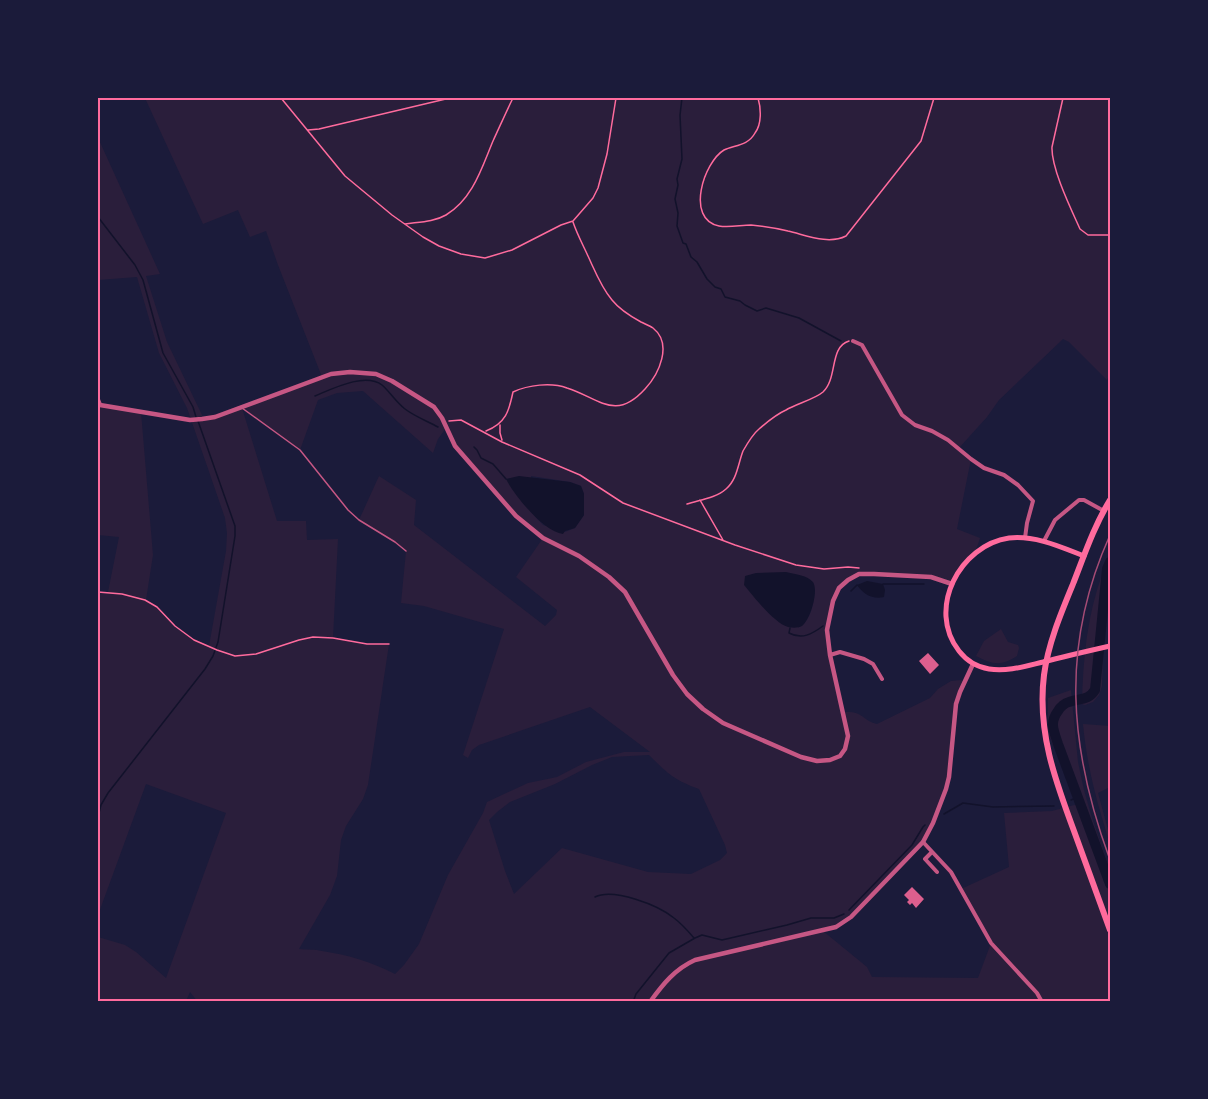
<svg xmlns="http://www.w3.org/2000/svg" width="1208" height="1099" font-family="'Fira Sans Condensed',sans-serif">
<style>
.green{fill:#2a1e3b;fill-rule:evenodd}
.water{fill:#12122b}
.lines{fill:none;stroke-linecap:round;stroke-linejoin:round}
.stream{stroke:#12122b;stroke-width:1.5}
.river{stroke:#12122b;stroke-width:10}
.building{fill:#dd5f8e}
.path{stroke:#ff6b9d;stroke-width:1.5}
.service{stroke:#c65784;stroke-width:1.5}
.minor{stroke:#c65784;stroke-width:4}
.tertiary{stroke:#c65784;stroke-width:4.5}
.secondary{stroke:#ff6b9d;stroke-width:5}
.primary{stroke:#ff6b9d;stroke-width:6}
.rail{stroke:#a44b75;stroke-width:1.5}
.neatline{fill:none;stroke:#ff6b9d;stroke-width:2}
</style>
<rect width="100%" height="100%" fill="#1b1b3a"/>
<!-- green -->
<path class="green" d="M145,98h965v276l-3,6 -38,-38 -6,-3 -64,61 -12,17 -28,31 12,11 -14,70 23,9 -5,15 -23,31 -21,-7 -72,-3 -20,14 -6,13 -6,29 17,82c20,-1 17,8 33,12l53,-26 8,-9 13,-8 10,-1 4,1 -5,11 -14,97 -23,53 -72,75 -28,14 44,36 5,10 106,1 13,-35 -30,-54 48,-22 -5,-54 48,-2 26,-7 -22,-54c-10,-13 -8,-37 -8,-52l23,-8 7,72 6,28 8,28 18,52v131l-912,1 -8,-10 -4,9h-88v-64l27,8 11,7 30,26 60,-165 -80,-29 -48,131v-323h10l11,-55 -21,-2v-117l2,-13 41,7 12,143 -7,45c14,8 18,16 29,26 11,9 22,15 34,20l17,-95 1,-18 -2,-15 -38,-110 -28,-55 -22,-76 -39,3v-139l1,-1 61,134 -14,2 21,66 35,73v4l120,-42 -44,-112 -12,-34 -16,6 -12,-27 -35,14zM363,391l70,62 5,-14 8,-11 9,18 61,70 27,22 -27,39 41,33 -1,5 -11,11 -131,-101 2,-25 -37,-24 -20,44 36,22 11,9 -5,52 23,3 80,23 -41,126 5,3 4,-8 7,-5 111,-38 60,45h-26l-38,10 -29,15 -29,6 -41,19 -4,11 -35,62 -29,69 -15,21 -9,9c-23,-12 -47,-19 -73,-23 -7,-2 -16,-1 -23,-2l31,-54 7,-19 4,-36 5,-14 17,-27 5,-14 21,-141h-22l-34,-6 5,-99 -31,1 -1,-19h-29l-35,-113 58,42 18,-50 19,-7zM531,476l39,6 11,4 3,8v21l-9,13 -10,4 -22,-7 -13,-14zM815,589c-1,14 -4,32 -17,39zM649,755c18,18 25,25 50,34l26,56 2,8 -7,7 -29,14 -43,-2 -86,-24 -48,46 -9,-23 -16,-51 8,-8 13,-10 45,-18 37,-19 20,-8z
M1103,572l6,2 -4,43 1,1 -3,35 -1,33 -3,9 -6,7 -8,3 -3,-1c1,-45 5,-89 21,-132z
M1001,629l7,13 10,3 1,3 -2,8c-17,11 -25,8 -41,0l8,-15z
M1083,724l27,2v61l-12,6 12,44v7c-13,-41 -23,-77 -27,-120z"/>
<!-- water -->
<path class="water" d="M519,476l51,6 11,4 3,8v21l-9,13 -10,3 -2,3c-19,-2 -49,-39 -57,-55z
M786,572c8,2 21,3 27,10 6,9 -3,38 -11,44 -4,2 -9,2 -14,1 -14,-4 -34,-30 -44,-42l1,-9 11,-3z
M867,581l16,3 2,6 -1,7c-11,3 -21,-3 -27,-12z"/>
<g class="lines">
<!-- stream -->
<path class="stream" d="M682,98l-2,17 2,44 -5,20 1,6 -3,14 3,14 -1,13 6,17 3,1 5,13 6,5 10,17 8,8 6,2 4,8 15,4 5,4 12,6 9,-3 33,10 42,23
M98,217l37,48 8,15 20,73 30,54 3,10
M315,396c17,-7 50,-24 67,-11 8,7 14,17 23,24 9,7 22,12 33,18
M474,447l3,3 4,8 12,6 13,15
M883,584h41
M851,591l6,-6
M790,628l-1,5c13,7 23,1 34,-7
M1071,800l7,-3
M944,814l19,-11 30,4 61,-1
M98,817l3,-12 7,-12 97,-124 8,-13 5,-14 17,-106v-10l-37,-105
M595,897c19,-9 63,8 79,21 8,6 14,13 20,20
M849,910l63,-65 11,-18 2,-2
M633,1002l3,-8 33,-41 26,-15 7,-3 20,5 65,-15 24,-7h23l10,-4"/>
<!-- river -->
<path class="river" d="M1110,562l-3,7 -12,121c-7,11 -15,8 -26,12 -4,1 -9,5 -11,9 -9,12 -4,20 0,33l52,140"/>
</g>
<!-- building -->
<path class="building" d="M928,653l11,12 -9,9 -11,-13z
M912,887l12,12 -8,9 -4,-5 -2,2 -3,-3 2,-2 -5,-5z"/>
<g class="lines">
<!-- path -->
<path class="path" d="M281,98l64,78 47,39 31,22 16,9 22,8 24,4 27,-8 49,-25 12,-4 20,-23 5,-10 9,-34 9,-56
M758,98c3,10 4,26 -3,35 -7,13 -21,12 -31,17 -20,12 -39,69 -5,76 10,2 22,-1 32,-1 12,1 25,3 37,6 18,4 40,14 58,5l75,-95 13,-43
M1063,98l-11,49c-1,21 19,62 28,82l8,6h22
M308,130l11,-1 131,-31
M405,224c14,-2 29,-2 41,-9 27,-16 36,-48 47,-74 7,-15 13,-29 20,-43
M449,421l12,-1 41,22 78,33 43,28 112,42 61,20 28,4 24,-2 11,1
M500,425v8l2,7
M486,431c20,-8 23,-20 27,-39 15,-7 38,-10 54,-4 32,10 48,34 78,1 14,-15 28,-45 8,-61 -3,-2 -8,-4 -12,-6 -11,-6 -21,-12 -29,-22 -11,-13 -17,-29 -24,-44 -5,-11 -11,-22 -15,-34
M700,500l23,40
M687,504c12,-4 29,-6 39,-15 11,-9 12,-25 17,-38 4,-7 10,-17 16,-22 8,-7 18,-15 27,-19 10,-6 29,-11 37,-18 15,-14 6,-45 26,-51
M98,592l24,2 23,6 12,7 18,19 19,14 23,10 18,6 21,-2 43,-14 14,-3 20,1 34,6h22"/>
<!-- service -->
<path class="service" d="M242,408l58,42 48,60 11,10 36,22 11,9"/>
<!-- minor -->
<path class="minor" d="M853,341l9,4 40,70 13,10 17,6 16,9 23,19 13,9 20,7 14,10 15,16 -6,22 -2,15
M1044,541l11,-21 24,-20h5l20,11
M830,655l10,-3 24,7 9,5 9,15
M923,842l28,30 40,71 46,50 5,9
M932,852l-7,7 12,13"/>
<!-- tertiary -->
<path class="tertiary" d="M98,400l2,5 90,15 12,-1 13,-2 116,-43 19,-2 26,2 16,7 42,26 8,11 13,28 61,70 27,22 36,18 30,21 16,15 48,83 14,19 16,15 20,14 78,34 16,4 13,-1 10,-4 5,-7 3,-13 -18,-81 -3,-25 6,-29 6,-13 9,-8 11,-6h15l57,3 21,7
M650,1002c13,-18 25,-33 45,-42l128,-30 13,-3 15,-10 72,-75 10,-19 13,-34 3,-12 7,-73 4,-12 13,-28"/>
<!-- secondary -->
<path class="secondary" d="M1084,556c-23,-9 -49,-21 -75,-18 -49,7 -83,71 -50,113 7,9 18,16 30,18 18,3 37,-3 54,-7 23,-6 45,-11 67,-16"/>
<!-- primary -->
<path class="primary" d="M1110,500c-16,26 -26,56 -37,84 -12,29 -25,60 -29,91 -7,56 11,105 30,156 12,33 24,66 36,99"/>
<!-- rail -->
<path class="rail" d="M1110,535c-50,111 -41,213 0,325"/>
</g>
<!-- border -->
<rect width="1208" height="1099" fill="none" stroke="#1b1b3a" stroke-width="198"/>
<rect x="99" y="99" width="1010" height="901" class="neatline"/>
</svg>
